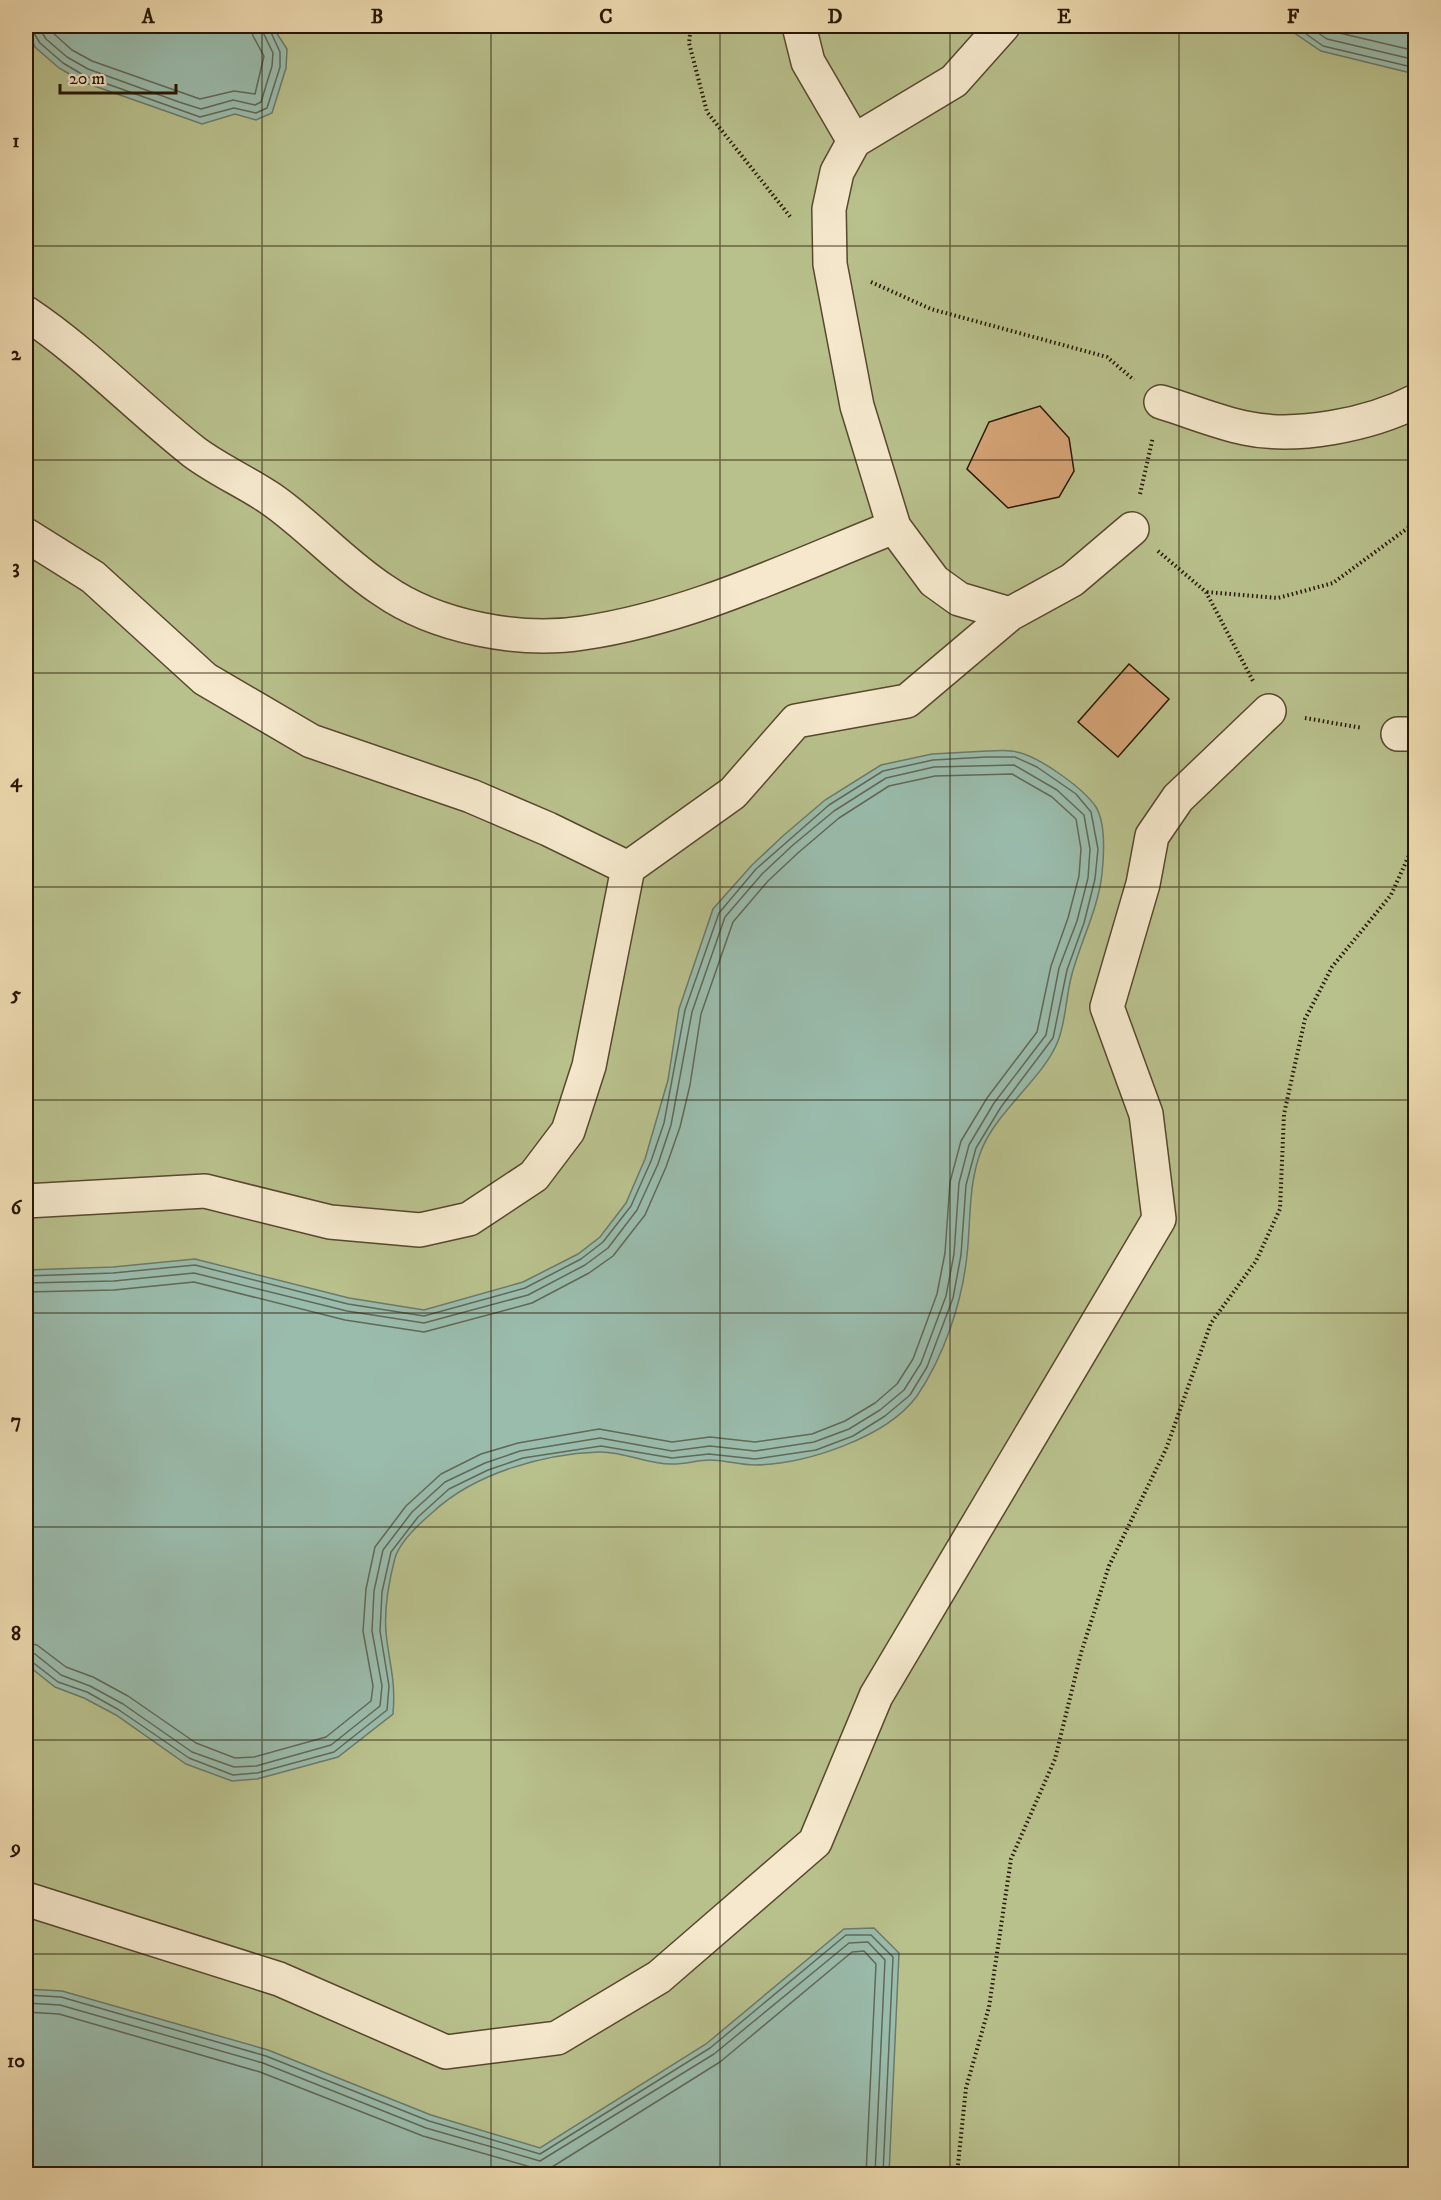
<svg xmlns="http://www.w3.org/2000/svg" width="1441" height="2200" font-family="'IM FELL DW Pica',serif">
<style>
.green{fill:#b8c08c;stroke:#6f6b46;stroke-width:1.5}
.water{fill:#9abcad;stroke:#6c7a68;stroke-width:1.5}
.lines{fill:none;stroke-linecap:round;stroke-linejoin:round}
.shore{stroke:#606957;stroke-width:1.5}
.building{fill:#d4a376;stroke:#261601;stroke-width:1.5}
.minor-casing{stroke:#58482d;stroke-width:36}
.path{stroke:#261601;stroke-width:4;stroke-dasharray:1.5 3;stroke-linecap:butt}
.minor{stroke:#f5e8cc;stroke-width:33}
.grid{fill:none;stroke:#261601;stroke-width:1.5;stroke-opacity:0.55}
.neatline{fill:none;stroke:#261601;stroke-width:2}
.grid-label{font-size:20px;text-anchor:middle;font-weight:bold;fill:#261601}
</style>
<rect width="100%" height="100%" fill="#efdcb1"/>
<filter id="stains"><feTurbulence type="fractalNoise" baseFrequency=".00333" numOctaves="4"/><feColorMatrix values="0 0 0 0 .2 0 0 0 0 .09 0 0 0 0 .02 0 0 0 .5 -.17"/></filter>
<radialGradient id="worn" r=".72"><stop offset=".6" stop-color="#630" stop-opacity="0"/><stop offset="1" stop-color="#630" stop-opacity=".3"/></radialGradient>
<!-- green -->
<path class="green" d="M26,26h1389v2148h-1389z"/>
<!-- water -->
<path class="water" d="M26,26h246l15,23 -1,19 -14,45 -16,7 -21,-6 -33,10 -28,-10 -91,-32 -24,-14 -24,-21z
M1284,26h131v48l-94,-23z
M987,751c9,0 21,-2 30,1 23,5 66,36 79,55 10,17 8,48 6,67 -4,35 -21,67 -30,100 -6,21 -6,47 -14,67 -15,38 -61,69 -77,110 -13,34 -10,69 -14,104 -5,48 -23,101 -50,141 -31,42 -111,68 -162,69 -15,0 -30,-5 -45,-5 -12,0 -24,4 -37,4 -25,1 -49,-13 -74,-12 -56,2 -124,21 -166,60 -13,11 -33,29 -38,46 -6,23 -11,50 -9,74 3,32 10,47 7,82l-55,43 -81,22 -25,2 -46,-17 -70,-49 -32,-17 -29,-11 -29,-23v-394l87,-3 82,-8 154,39 75,12 99,-28 55,-28 22,-17 26,-34 19,-44 23,-79 11,-71 34,-100 39,-44 32,-30 41,-35 56,-35 51,-11z
M874,1928l25,25 -10,221h-863v-185l36,2 206,59 163,65 109,33 166,-104 138,-115z"/>
<g class="lines">
<!-- shore -->
<path class="shore" d="M38,26l8,13 21,18 21,12 91,33 22,7 32,-9 22,5 6,-3 11,-36 1,-13 -13,-27
M49,26l4,7 19,17 20,11 108,38 34,-8 21,3 9,-38 -11,-20 -2,-10
M1295,26l28,20 93,22
M1308,26l19,13 89,21
M1323,26l8,5 85,20
M26,28l6,2 8,13 23,20 22,13 115,41 34,-9 22,5 11,-5 13,-41v-15l-12,-26
M26,1276l87,-3 82,-8 153,39 76,12 101,-28 56,-29 22,-17 28,-36 20,-45 13,-38 21,-113 34,-97 37,-44 73,-64 54,-34 50,-11 54,-3h28l22,10 39,27 15,18 7,37 -3,30 -11,44 -17,47 -14,68 -52,69 -25,41 -10,37 -5,70 -8,43 -26,69 -17,28 -25,21 -32,20 -37,14 -61,9 -46,-5 -37,4 -71,-12 -78,12 -35,12 -39,19 -31,28 -27,35 -9,40 -2,39 9,55 -2,24 -53,42 -77,21 -24,2 -44,-17 -70,-48 -32,-18 -29,-10 -27,-21 -5,-2
M26,1283l88,-2 80,-8 153,38 77,12 104,-28 57,-30 23,-17 29,-38 21,-46 13,-39 21,-113 33,-95 37,-43 31,-29 41,-34 52,-33 48,-11 80,-2 43,25 27,25 6,34 -2,29 -11,43 -18,47 -13,67 -52,68 -25,42 -10,38 -5,71 -8,42 -25,67 -17,27 -24,20 -31,19 -35,13 -59,9 -45,-5 -38,5 -72,-13 -80,13 -35,12 -40,19 -33,30 -29,38 -9,41 -2,40 10,55 -2,20 -49,39 -75,21 -22,1 -42,-15 -69,-48 -33,-18 -29,-11 -26,-21 -9,-2
M26,1292l88,-2 80,-8 151,38 79,12 108,-29 57,-30 24,-17 32,-41 21,-48 14,-40 10,-42 11,-71 32,-92 35,-41 31,-29 40,-34 50,-32 46,-10 77,-2 40,23 24,22 5,30 -2,27 -11,42 -17,48 -14,66 -50,66 -26,43 -11,41 -5,71 -8,41 -24,65 -16,25 -22,19 -30,18 -33,13 -57,8 -45,-5 -38,5 -73,-13 -81,14 -37,11 -40,20 -35,32 -31,41 -9,42 -3,42 10,55 -2,15 -45,36 -72,20 -19,1 -39,-15 -68,-47 -35,-19 -27,-10 -29,-22 -11,-2
M26,1995l35,2 205,59 163,65 111,33 170,-106 136,-113h25l22,22 -10,217
M26,2003l34,2 203,58 163,65 114,33 174,-107 135,-111 19,-1 17,18 -10,214
M26,2012l33,2 201,58 163,64 118,34 11,-3 168,-105 132,-110 12,-1 12,13 -10,210"/>
</g>
<!-- building -->
<path class="building" d="M1040,406l29,32 5,33 -15,26 -51,11 -41,-39 22,-47z
M1129,664l40,35 -51,58 -40,-35z"/>
<g class="lines">
<defs>
<path id="minor" d="M799,26l9,36 46,79
M1003,26l-49,55 -100,60 -17,31 -8,37 1,55 27,142 37,121 40,54 25,18 51,15 62,-34 60,-51
M26,313c60,40 111,94 168,139 24,18 52,30 77,47 39,27 72,65 112,91 53,37 137,53 200,43 109,-16 210,-66 311,-106
M1161,402c27,8 55,20 84,26 51,11 124,-3 171,-27
M26,535l67,42 112,102 106,62 160,55 77,33 80,39
M1398,734h18
M26,1201l179,-10 125,31 90,8 49,-11 65,-43 34,-45 21,-65 39,-198 105,-75 63,-72 111,-20 103,-87
M26,1899l253,80 167,73 111,-14 102,-61 156,-135 61,-146 283,-477 -13,-105 -39,-107 36,-123 9,-48 26,-38 91,-87"/>
</defs>
<!-- minor casing -->
<use href="#minor" class="minor-casing"/>
<!-- path -->
<path class="path" d="M691,26l-2,17 18,69 85,107
M871,282l60,27 176,48 27,23
M1140,494l13,-57
M1158,551l48,41 47,89
M1207,592l71,6 55,-15 83,-61
M1305,718l57,10
M957,2174l9,-86 23,-81 22,-148 44,-100 26,-106 28,-87 57,-117 45,-126 45,-62 24,-52 4,-95 21,-95 27,-52 59,-72 25,-55"/>
<!-- minor -->
<use href="#minor" class="minor"/>
</g>
<!-- grid -->
<path class="grid" d="M262,26v2148M491,26v2148M720,26v2148M950,26v2148M1179,26v2148M26,246h1390M26,460h1390M26,673h1390M26,887h1390M26,1100h1390M26,1313h1390M26,1527h1390M26,1740h1390M26,1954h1390"/>
<!-- margin -->
<rect width="1441" height="2200" fill="none" stroke="#efdcb1" stroke-width="66"/>
<!-- scale -->
<path d="M60 84v9h116v-9" fill="none" stroke="#261601" stroke-width="3"/>
<text x="69" y="84" font-size="18" fill="#261601" stroke="#f5e8cc" stroke-width="4.5" paint-order="stroke">20 m</text>
<rect x="33" y="33" width="1375" height="2134" class="neatline"/>
<g class="grid-label">
<text x="148" y="23">A</text>
<text x="377" y="23">B</text>
<text x="606" y="23">C</text>
<text x="835" y="23">D</text>
<text x="1064" y="23">E</text>
<text x="1293" y="23">F</text>
<text x="16" y="147">1</text>
<text x="16" y="360">2</text>
<text x="16" y="573">3</text>
<text x="16" y="787">4</text>
<text x="16" y="1000">5</text>
<text x="16" y="1214">6</text>
<text x="16" y="1427">7</text>
<text x="16" y="1640">8</text>
<text x="16" y="1854">9</text>
<text x="16" y="2067">10</text>
</g>
<rect width="100%" height="100%" filter="url(#stains)"/>
<rect width="100%" height="100%" fill="url(#worn)"/>
</svg>
